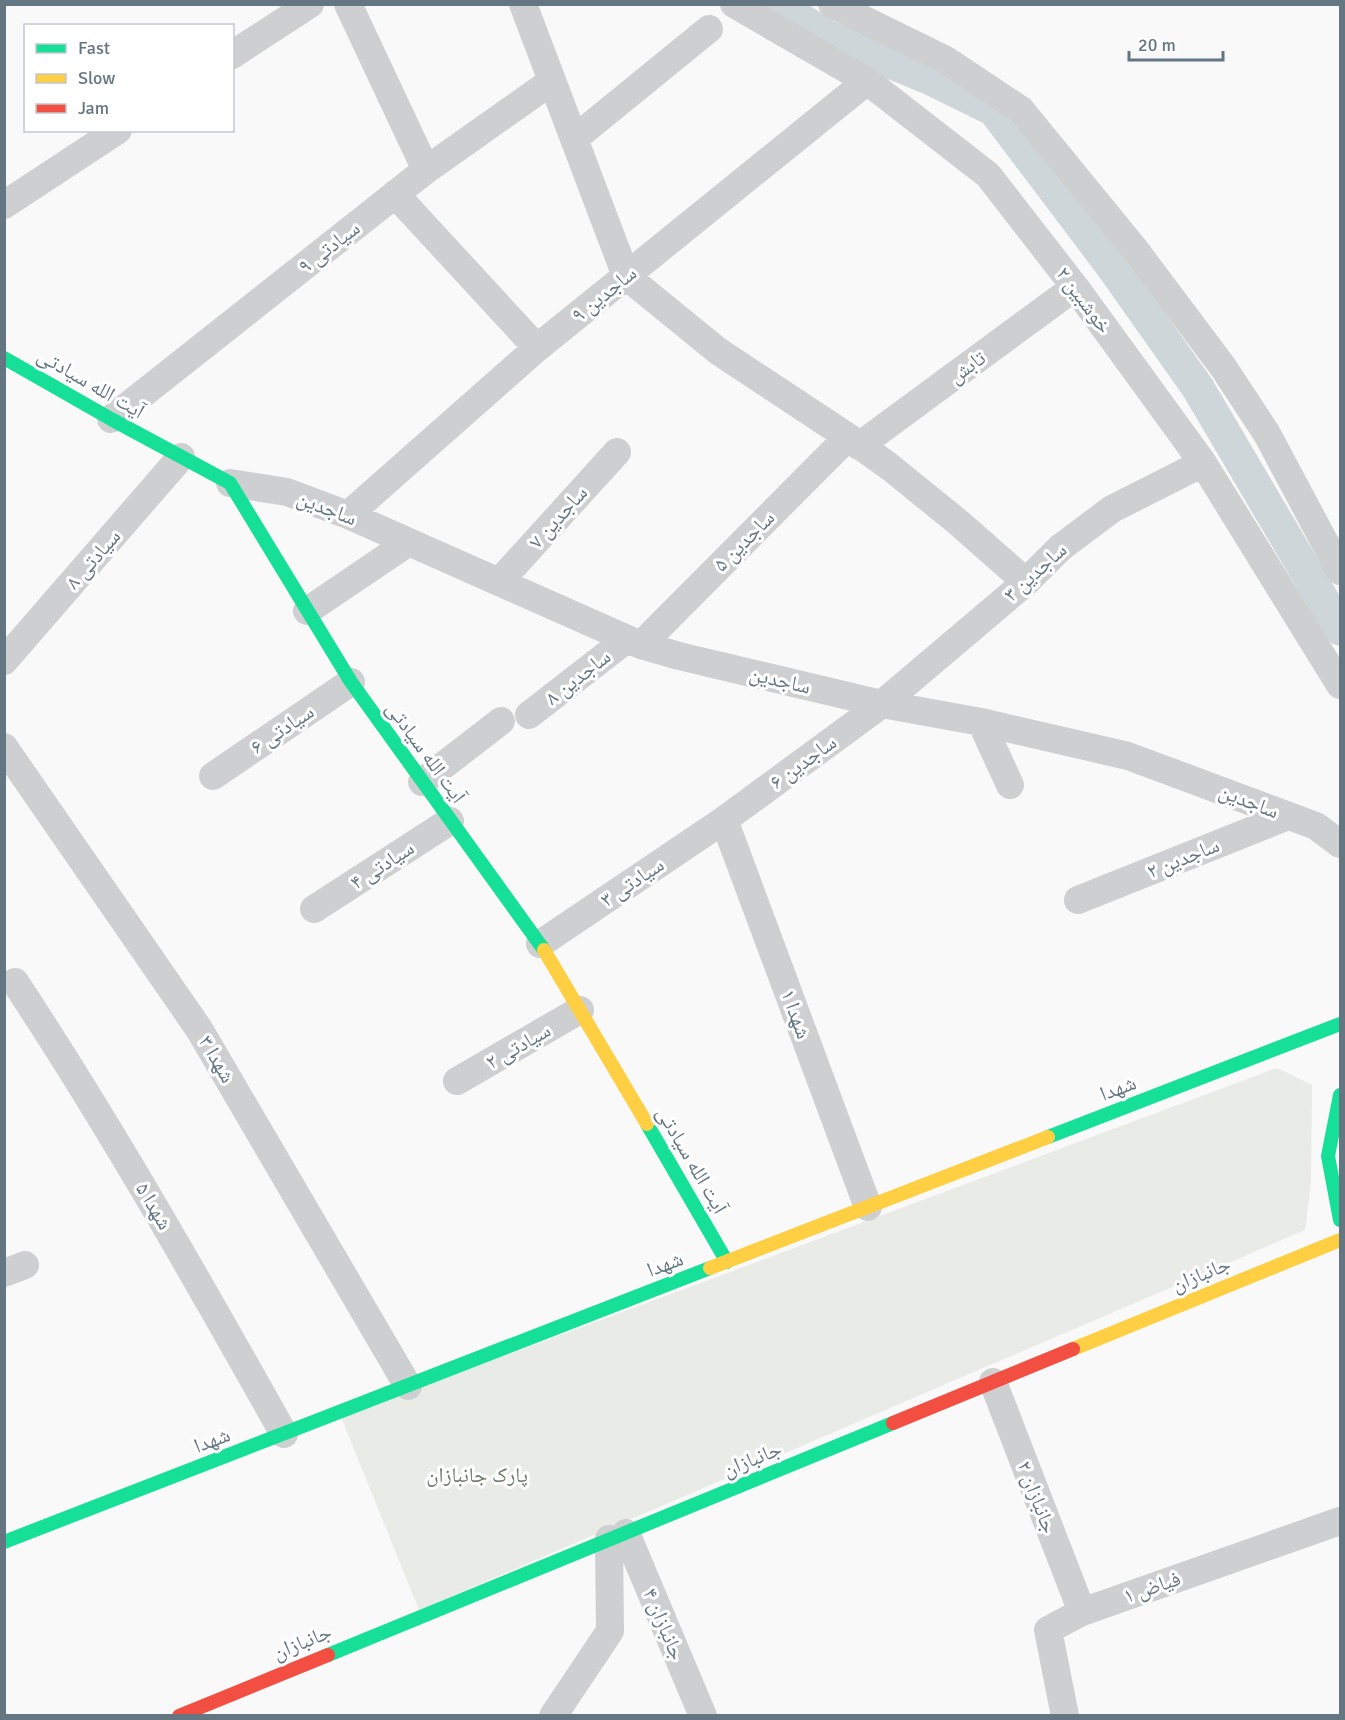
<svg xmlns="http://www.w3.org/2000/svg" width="1345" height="1720" font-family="Signika,'Noto Naskh Arabic',sans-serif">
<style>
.green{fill:#e8ebe6}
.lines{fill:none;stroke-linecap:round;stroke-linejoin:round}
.canal{stroke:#ced6d9;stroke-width:33}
.street{stroke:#cecfd0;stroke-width:28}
.fast{stroke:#16e098;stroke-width:14}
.slow{stroke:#ffcf43;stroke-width:14}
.jam{stroke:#f24e42;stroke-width:14}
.labels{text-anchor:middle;stroke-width:6;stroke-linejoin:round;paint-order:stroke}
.street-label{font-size:21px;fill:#657683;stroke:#fff}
.park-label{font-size:21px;fill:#687a64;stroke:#fff}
</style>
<rect width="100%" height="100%" fill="#f9f9f9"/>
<!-- green -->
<path class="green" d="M1277,1068l35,17 -1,97 -6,48 -886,380 -78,-193z"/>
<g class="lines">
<!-- canal -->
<path class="canal" d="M776,4l51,32 104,43 63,31 117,155 87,123 142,241"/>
<!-- street -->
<path class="street" d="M348,4l78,166
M523,4l103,272 92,75 130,86 42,30 69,56 67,59
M734,4l133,77 121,94 87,112 128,176 137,222
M832,4l114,56 75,50 112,137 90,120 44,67 73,137
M232,55l78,-51
M574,139l135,-110
M395,194l142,154
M4,205l114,-75
M111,419l315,-249 126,-89
M859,446l216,-159
M230,483l57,9 61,23 293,130 38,11 203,48 99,18 147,34 188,70 24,18
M348,515l189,-167 330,-267
M499,582l118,-130
M307,611l102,-69
M641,645l207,-208
M4,661l177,-204
M529,715l98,-76
M981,722l29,63
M4,747l195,282 209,357
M213,776l138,-94
M422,782l79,-61
M724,820l144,387
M1078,900l210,-84
M314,909l136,-88
M540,944l184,-124 158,-116 144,-122 34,-34 52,-39 91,-46
M15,982c97,147 183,299 269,452
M457,1081l123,-71
M4,1273l21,-8
M993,1382l89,230
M626,1533l77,183
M553,1716l57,-85 -1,-92
M1065,1716l-17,-86 34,-18 258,-91"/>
<!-- fast -->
<path class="fast" d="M4,358l107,61 119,64 121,199 193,268
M1340,1095l-12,61 12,64
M647,1124l80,138
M1048,1137l292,-113
M4,1542l706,-274
M328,1655l565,-232"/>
<!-- slow -->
<path class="slow" d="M544,950l103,174
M710,1268l338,-131
M1073,1349l267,-109"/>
<!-- jam -->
<path class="jam" d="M893,1423l180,-74
M179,1716l149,-61"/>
</g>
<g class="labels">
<!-- street labels -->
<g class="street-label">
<text transform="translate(329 247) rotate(-38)" y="7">سیادتی ۹</text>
<text transform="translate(604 294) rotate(-39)" y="7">ساجدین ۹</text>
<text transform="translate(1084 300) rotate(53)" y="7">خوشبین ۲</text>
<text transform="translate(967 367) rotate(-36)" y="7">تابش</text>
<text transform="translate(91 383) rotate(30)" y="7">آیت الله سیادتی</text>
<text transform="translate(327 508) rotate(21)" y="7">ساجدین</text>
<text transform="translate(558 517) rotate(-48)" y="7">ساجدین ۷</text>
<text transform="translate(744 541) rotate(-45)" y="7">ساجدین ۵</text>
<text transform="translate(93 559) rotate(-49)" y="7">سیادتی ۸</text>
<text transform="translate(1035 572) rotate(-42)" y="7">ساجدین ۳</text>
<text transform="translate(578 677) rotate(-38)" y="7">ساجدین ۸</text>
<text transform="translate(780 680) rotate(13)" y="7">ساجدین</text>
<text transform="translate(282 729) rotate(-34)" y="7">سیادتی ۶</text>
<text transform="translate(426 752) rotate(54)" y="7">آیت الله سیادتی</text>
<text transform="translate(803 762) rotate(-36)" y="7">ساجدین ۶</text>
<text transform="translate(1249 801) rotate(21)" y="7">ساجدین</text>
<text transform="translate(1183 858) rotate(-22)" y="7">ساجدین ۲</text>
<text transform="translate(382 865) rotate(-33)" y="7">سیادتی ۴</text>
<text transform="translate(632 882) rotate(-34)" y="7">سیادتی ۳</text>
<text transform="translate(796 1014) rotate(70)" y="7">شهدا ۱</text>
<text transform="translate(518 1046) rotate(-30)" y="7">سیادتی ۲</text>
<text transform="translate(217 1059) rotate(60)" y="7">شهدا ۳</text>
<text transform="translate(1118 1088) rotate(-21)" y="7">شهدا</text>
<text transform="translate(692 1160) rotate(60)" y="7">آیت الله سیادتی</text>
<text transform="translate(154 1206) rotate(59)" y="7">شهدا ۵</text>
<text transform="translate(665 1264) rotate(-21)" y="7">شهدا</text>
<text transform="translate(1201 1274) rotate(-22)" y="7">جانبازان</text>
<text transform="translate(212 1440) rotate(-21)" y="7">شهدا</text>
<text transform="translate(752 1459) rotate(-22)" y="7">جانبازان</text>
<text transform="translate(1037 1497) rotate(69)" y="7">جانبازان ۲</text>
<text transform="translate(1152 1587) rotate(-19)" y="7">فیاض ۱</text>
<text transform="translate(664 1624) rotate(67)" y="7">جانبازان ۴</text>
<text transform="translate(302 1642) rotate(-22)" y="7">جانبازان</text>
</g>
<!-- park labels -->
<g class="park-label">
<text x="477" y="1482">پارک جانبازان</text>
</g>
</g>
<!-- border -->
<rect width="1345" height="1720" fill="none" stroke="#657683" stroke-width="12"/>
<!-- legend -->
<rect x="24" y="24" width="210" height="108" fill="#ffffff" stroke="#c1c8cd" stroke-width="1.5"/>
<rect x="36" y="44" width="30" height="9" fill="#16e098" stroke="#c1c8cd" stroke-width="1.5"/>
<text x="78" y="54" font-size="18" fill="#657683">Fast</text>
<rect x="36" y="74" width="30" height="9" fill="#ffcf43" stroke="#c1c8cd" stroke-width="1.5"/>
<text x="78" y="84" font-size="18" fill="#657683">Slow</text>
<rect x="36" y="104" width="30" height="9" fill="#f24e42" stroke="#c1c8cd" stroke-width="1.5"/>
<text x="78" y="114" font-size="18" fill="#657683">Jam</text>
<!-- scale -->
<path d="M1129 51v9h94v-9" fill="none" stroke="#657683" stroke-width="3"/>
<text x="1138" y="51" font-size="18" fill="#657683" stroke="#ffffff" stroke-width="4.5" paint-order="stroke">20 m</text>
</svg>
